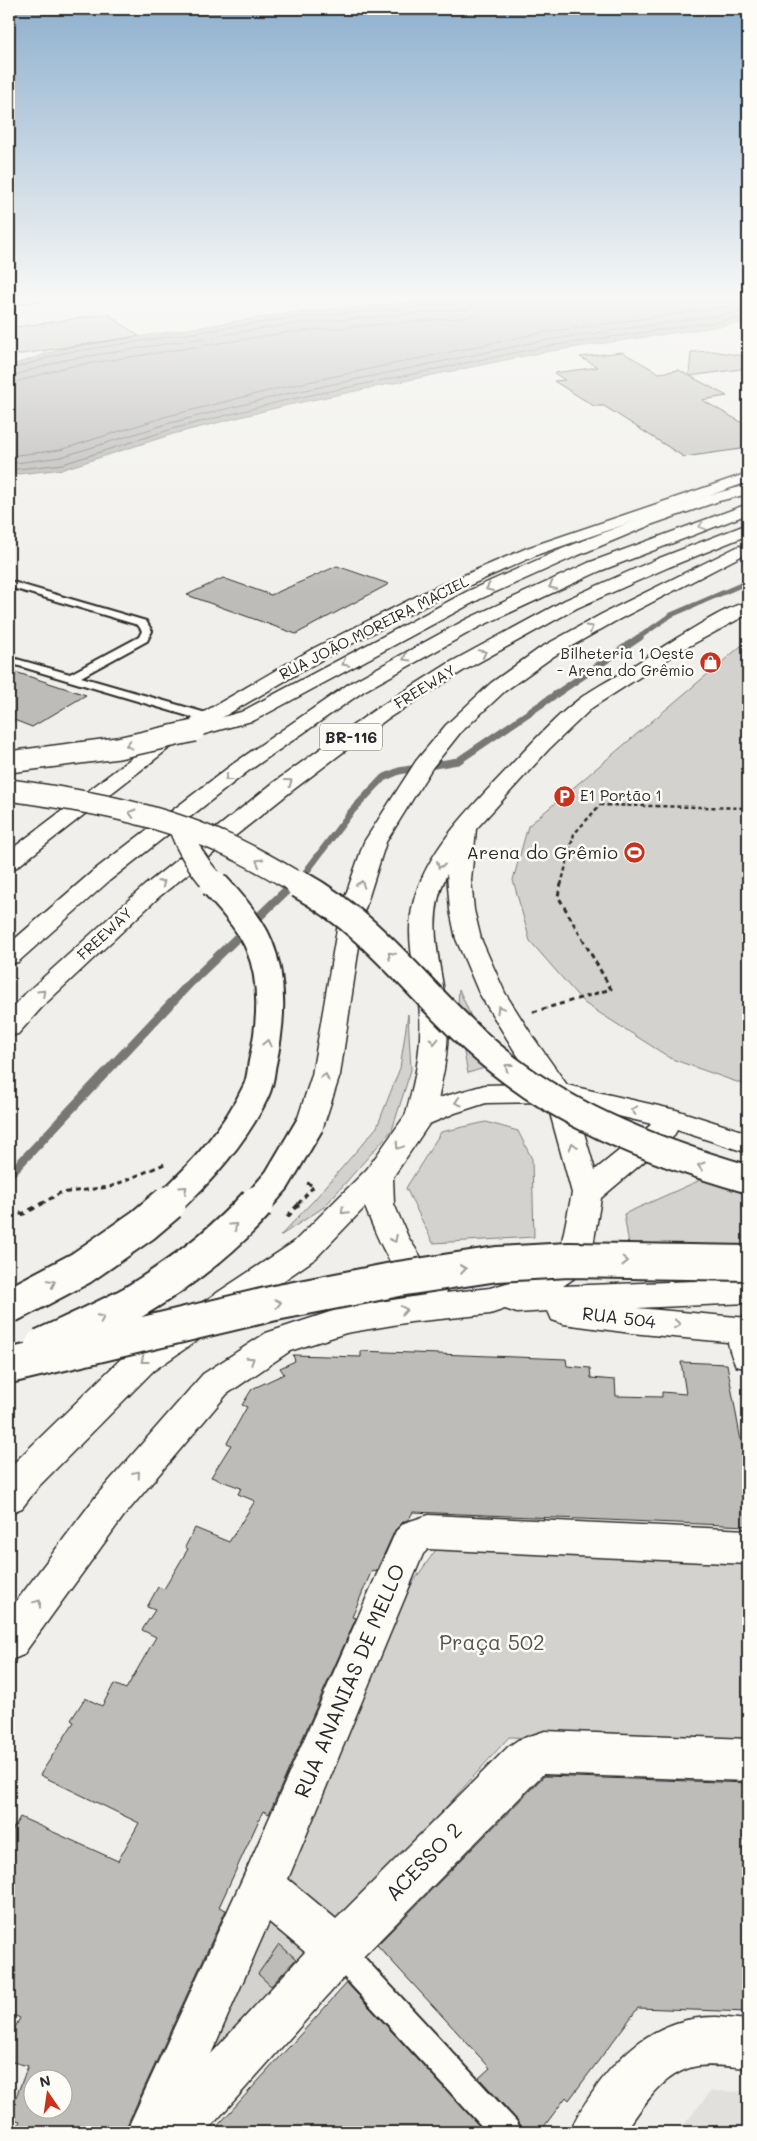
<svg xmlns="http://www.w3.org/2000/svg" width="757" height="2141" font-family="Mali,sans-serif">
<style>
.built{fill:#e1e0dc}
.green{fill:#d3d2cf;stroke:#7f7e7d}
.water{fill:#aaa9a7;stroke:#777775}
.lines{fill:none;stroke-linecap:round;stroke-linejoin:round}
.shore{stroke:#5e5d5d;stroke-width:1}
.stream-far2{stroke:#777775;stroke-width:5}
.stream-far1{stroke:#777775;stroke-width:7}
.stream{stroke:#777775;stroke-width:9}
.building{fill:#bdbcb8;stroke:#2b2b2b;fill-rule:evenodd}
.lane-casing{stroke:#2b2b2b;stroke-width:4}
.street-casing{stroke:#2b2b2b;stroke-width:3}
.secondary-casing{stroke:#2b2b2b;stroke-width:3}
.highway-casing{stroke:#2b2b2b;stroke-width:3}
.path-far2{stroke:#2b2b2b;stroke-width:2.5;stroke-dasharray:4 3;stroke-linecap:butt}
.path-far1{stroke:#2b2b2b;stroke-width:3;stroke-dasharray:5 4;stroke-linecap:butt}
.path{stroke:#2b2b2b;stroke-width:4;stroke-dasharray:6 5;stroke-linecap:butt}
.lane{fill:#fdfcf7;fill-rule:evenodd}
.street{fill:#fdfcf7;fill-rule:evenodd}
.secondary{fill:#fdfcf7;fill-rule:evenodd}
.highway{fill:#fdfcf7;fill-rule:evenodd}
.highway-bridge-far2-casing{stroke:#2b2b2b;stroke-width:24;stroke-linecap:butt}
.highway-bridge-far1-casing{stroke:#2b2b2b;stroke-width:31;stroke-linecap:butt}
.highway-bridge-casing{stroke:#2b2b2b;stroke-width:38;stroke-linecap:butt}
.highway-bridge-far2{stroke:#fdfcf7;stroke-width:21}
.highway-bridge-far1{stroke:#fdfcf7;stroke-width:27}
.highway-bridge{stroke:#fdfcf7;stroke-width:34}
.oneway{stroke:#9e9e9b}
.labels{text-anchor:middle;stroke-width:5;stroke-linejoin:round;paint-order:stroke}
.far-street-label{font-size:15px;fill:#2b2b2b;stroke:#fdfcf7}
.far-poi-label{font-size:15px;fill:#2b2b2b;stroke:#fdfcf7;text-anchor:end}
.shield{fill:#fdfcf7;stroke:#6a6a68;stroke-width:1}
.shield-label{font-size:16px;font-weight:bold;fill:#2b2b2b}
.poi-label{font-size:18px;fill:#2b2b2b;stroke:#fdfcf7;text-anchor:end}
.street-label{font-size:18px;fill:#2b2b2b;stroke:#fdfcf7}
.near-park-label{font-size:21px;fill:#555554;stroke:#fdfcf7}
.near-street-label{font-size:21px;fill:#2b2b2b;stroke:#fdfcf7}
</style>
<rect width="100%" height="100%" fill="#f0efeb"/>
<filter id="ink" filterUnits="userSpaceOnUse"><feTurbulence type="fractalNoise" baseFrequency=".02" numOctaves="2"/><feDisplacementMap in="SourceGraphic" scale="10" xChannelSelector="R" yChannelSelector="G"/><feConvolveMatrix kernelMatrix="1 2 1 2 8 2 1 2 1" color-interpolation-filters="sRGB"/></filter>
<g filter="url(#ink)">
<!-- built -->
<path class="built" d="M711,2091l37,1v40h-70z"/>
<!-- green -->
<path class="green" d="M748,640v446l-76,-27 -88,-56 -54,-62 -17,-61 15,-54z
M459,989l16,37 36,34 -43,13 -11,-56z
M408,1014l3,56 -19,60 -68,77 -44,29 35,-37 62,-72 23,-59z
M486,1122l32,9 14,28 2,78 -101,6 -27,-55 35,-56z
M707,1177l41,7v66l-118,1 -6,-37z
M440,1544l308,15v186l-239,-8 -318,354 220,-506z"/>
<!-- water -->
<path class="water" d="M492,295h256v27l-204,30 -256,53 -115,29 -109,35 -55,6v-109l52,-17 228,-36z"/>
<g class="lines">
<!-- shore -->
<path class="shore" d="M9,370l54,-17 227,-35 176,-15 4,-3 1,-5
M9,377l55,-17 226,-36 177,-15 8,-5 2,-9
M9,384l57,-17 225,-35 177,-15 12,-8 5,-14
M9,456l51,-6 108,-34 116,-29 256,-54 208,-29
M9,464l52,-7 109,-34 116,-29 255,-53 207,-30
M9,470l54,-6 109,-35 115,-29 256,-53 205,-30"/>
<!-- stream-far2 -->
<path class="stream-far2" d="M638,638l33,-23 77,-33"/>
<!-- stream-far1 -->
<path class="stream-far1" d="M292,885l14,-13 45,-60 32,-34 16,-7 59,-10 182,-124"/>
<!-- stream -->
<path class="stream" d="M9,1175l182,-193 102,-98"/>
</g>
<!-- building -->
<path class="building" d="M108,314l31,22 -130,20v-28z
M713,351l35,6v11l-58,8 37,20 -25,4 46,26v22l-64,9 -80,-51h-10l-40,-25 11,-1 -11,-7 44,-6 -18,-10 42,-5 37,21 20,-3 10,6 2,-24z
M337,566l52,18 -93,50 -109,-39 36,-17 48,17z
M9,670l77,25 -54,32 -23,-9z
M361,1351l205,8 1,7 23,2 1,10 24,2 1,16 46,1v-5l24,2 -5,-32 46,2 16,88h5v74l-335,-14 -4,7 -6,3 -8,8 -19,42 -4,-2 -20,47 4,1 -87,196 -6,-3 -44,96 7,3 -102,222h-108l4,-11 -11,-3v-3l19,-49 -19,-5v-22l11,-21 -11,-5v-177l11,-19 98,44 21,-38 -99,-48 34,-53 -3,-2 14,-22 17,8 12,-22 12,5 30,-52 -14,-7 13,-20 -8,-3 11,-20 6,2 24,-40 -3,-2 10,-19 34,14 26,-41 -17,-7 3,-6 -30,-11 20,-32 -4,-2 20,-36 -5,-2 10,-16 32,-15 -4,-6 15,-7 -2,-6 68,2zM32,2078h30v30h-30z
M544,1776l204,7v229l-110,-4 -69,92 -3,-3 -26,35h-16l-6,-11 -39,-43 11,-10 -113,-123z
M279,1944l17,15 -25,27 -13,-12z
M347,1983l138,149h-273z"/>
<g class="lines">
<defs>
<path id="lane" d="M9,581l137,40 6,10 -5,10 -66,36 132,38 2,3 -6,4 -4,-1 -196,-58v-6l61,17 69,-37 3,-6 -4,-6 -129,-38z
M338,1936l10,4 169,182 5,10h-35l-159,-172 -4,-10 4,-10z"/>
<path id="street" d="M29,295h29l-5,3 -44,7v-6z
M748,602v12l-66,36 -89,57 -44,42 -73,80 -5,51 3,30 7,29 24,54 28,44 39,55 -4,7 -10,2 -10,-2 -34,-49 -35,-57 -23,-54 -6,-29 -3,-36c-24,50 -4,91 0,142 2,23 -1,46 -6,68 -2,14 -5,28 -12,40l-10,3 -10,-3 -4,-7c9,-33 17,-66 15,-101 -2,-39 -17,-76 -6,-116 15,-54 59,-94 96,-134 22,-23 43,-47 68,-66 14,-11 30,-19 45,-28 18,-11 36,-23 54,-34 22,-13 47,-30 71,-36z
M743,1317l5,2v50l-12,-3c-7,-14 -12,-31 -5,-45z
M429,1515l319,15v34l-320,-15 -5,5 -135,325 48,40 172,-172 10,-7 27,-9 203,8v42l-205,-7 -189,192 -148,166h-80l120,-261 150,-340 8,-8zM269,1922l36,30 -94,102z
M717,2017l31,3v48c-16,-1 -34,-4 -50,-2 -34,5 -55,40 -73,66h-55c6,-16 15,-29 25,-43 30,-42 68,-73 122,-72z"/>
<path id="secondary" d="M748,473v9l-209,72 -102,46 -109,56 -160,93 -151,118 -8,2v-18l145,-110 160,-93 111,-56 102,-44z
M558,1083l118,27 72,23v20l-71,-23 -4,7 -72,61 -8,48 -17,31 -13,9 185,-7v24l-111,5 111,10v26l-117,-11 -67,-9 -12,-4 -4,-9 -31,2 -12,-4 -15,5 -79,8 -65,11 -56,18 -63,43 -104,123 -100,138 -14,6v-50l88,-116 106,-121 63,-41 79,-26 81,-12c-32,-11 -49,-59 -61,-88l-49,51 -163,113 -114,115 -17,22 -13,5v-43l4,-6 116,-113 165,-109 73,-73 42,-59 26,-11 50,-14zM547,1102l25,91 -11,53 -7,15 -27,16 -37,11 -44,5 4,-8 -5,-9 -21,-14 -16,-25 -14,-33 -1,-27 36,-53 26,-11 31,-10zM576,1106l76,18 -57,46z"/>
<path id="highway" d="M748,485v9l-29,7 -66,23 -79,33 -94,42 -225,121 -61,17 -7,-2 -3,-4 3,-4 54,-15 227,-121 94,-42 79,-31 68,-23z
M748,504v10l-148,57 -121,56 -115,64 -117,81 -138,109 -91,81 -9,2v-20l84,-73 140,-107 117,-81 117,-64 121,-56z
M748,524v11l-79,32 -92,41 -114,63 -76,48 -98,74 -129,103 -116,109 -26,29 -9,2v-24l17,-19 118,-107 129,-103 100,-72 76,-48 116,-63 92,-41z
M739,546l6,2 2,3 -2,3 -131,68 -60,34 -49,35 -45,42 -28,35 -46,74 -22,70 -24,163 -16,49 -4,7 -10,3 -10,-3 -4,-7 16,-49 28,-163 24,-70 52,-81 30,-36 45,-42 49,-35 62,-34z"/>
</defs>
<!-- lane casing -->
<use href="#lane" class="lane-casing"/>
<!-- street casing -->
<use href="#street" class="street-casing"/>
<!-- secondary casing -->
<use href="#secondary" class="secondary-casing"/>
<!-- highway casing -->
<use href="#highway" class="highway-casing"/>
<!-- path-far2 -->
<path class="path-far2" d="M561,885l13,-51 26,-29 148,3"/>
<!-- path-far1 -->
<path class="path-far1" d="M533,1012l78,-23 -53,-93 3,-12
M41,1204l19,-11 50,-6 57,-24
M298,1204l16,-18 -7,-3"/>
<!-- path -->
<path class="path" d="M9,1211l14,3 20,-11
M287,1217l13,-14"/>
<!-- lane -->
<use href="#lane" class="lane"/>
<!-- street -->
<use href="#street" class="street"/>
<!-- secondary -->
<use href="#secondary" class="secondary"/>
<!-- highway -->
<use href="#highway" class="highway"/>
<defs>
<path id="highway-bridge-far2" d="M9,762l109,-14 76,-17
M9,790c72,10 144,22 211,52 29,12 55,28 81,43
M179,826c8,23 20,41 36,59"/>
<path id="highway-bridge-far1" d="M299,884c73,40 117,104 177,158 76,70 174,109 272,137
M167,1204c34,-30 70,-72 89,-113 4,-8 5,-18 6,-26 9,-39 13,-82 -3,-120 -8,-20 -30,-45 -45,-61
M256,1204l21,-24 33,-56"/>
<path id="highway-bridge" d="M9,1306l72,-38 62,-43 26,-22
M42,1346c30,-14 61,-27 90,-43 45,-27 90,-61 125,-100
M9,1366l266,-63 123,-24 99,-15 72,-4 179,3"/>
</defs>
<!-- highway-bridge-far2 casing -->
<use href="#highway-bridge-far2" class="highway-bridge-far2-casing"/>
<!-- highway-bridge-far1 casing -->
<use href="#highway-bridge-far1" class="highway-bridge-far1-casing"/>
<!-- highway-bridge casing -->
<use href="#highway-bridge" class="highway-bridge-casing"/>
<!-- highway-bridge-far2 -->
<use href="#highway-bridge-far2" class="highway-bridge-far2"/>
<!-- highway-bridge-far1 -->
<use href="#highway-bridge-far1" class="highway-bridge-far1"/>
<!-- highway-bridge -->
<use href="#highway-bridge" class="highway-bridge"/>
</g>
<!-- one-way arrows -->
<defs><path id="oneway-chevron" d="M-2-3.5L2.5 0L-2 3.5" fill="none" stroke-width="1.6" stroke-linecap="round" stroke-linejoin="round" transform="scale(1.25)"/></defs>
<g class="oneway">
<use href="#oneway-chevron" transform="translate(702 526) rotate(160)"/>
<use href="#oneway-chevron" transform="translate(552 586) rotate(155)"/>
<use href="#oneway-chevron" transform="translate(489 588) rotate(156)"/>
<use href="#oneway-chevron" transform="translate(590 628) rotate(-30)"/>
<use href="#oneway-chevron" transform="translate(483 653) rotate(-28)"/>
<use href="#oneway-chevron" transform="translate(406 658) rotate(150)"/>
<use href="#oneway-chevron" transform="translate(345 663) rotate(152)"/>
<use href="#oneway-chevron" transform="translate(129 745) rotate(168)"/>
<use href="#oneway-chevron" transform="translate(228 778) rotate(142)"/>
<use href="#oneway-chevron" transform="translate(289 782) rotate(-36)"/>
<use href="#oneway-chevron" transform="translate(132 813) rotate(-164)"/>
<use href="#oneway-chevron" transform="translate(259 862) rotate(-151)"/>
<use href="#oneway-chevron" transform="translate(440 865) rotate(114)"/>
<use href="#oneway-chevron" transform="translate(162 883) rotate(-39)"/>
<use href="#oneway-chevron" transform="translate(361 884) rotate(-71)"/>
<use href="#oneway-chevron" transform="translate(391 955) rotate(-134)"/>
<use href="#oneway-chevron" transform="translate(42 993) rotate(-43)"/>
<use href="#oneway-chevron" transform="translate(500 1009) rotate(-120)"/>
<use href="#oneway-chevron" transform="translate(434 1041) rotate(91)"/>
<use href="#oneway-chevron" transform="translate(267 1043) rotate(-78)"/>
<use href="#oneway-chevron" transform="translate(508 1067) rotate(-142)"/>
<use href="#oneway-chevron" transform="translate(325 1077) rotate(-75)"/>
<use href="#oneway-chevron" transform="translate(458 1102) rotate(163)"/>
<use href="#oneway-chevron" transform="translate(634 1110) rotate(-167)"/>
<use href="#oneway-chevron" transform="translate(399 1146) rotate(124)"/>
<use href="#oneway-chevron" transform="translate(573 1146) rotate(-106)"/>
<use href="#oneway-chevron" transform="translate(701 1166) rotate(-163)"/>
<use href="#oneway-chevron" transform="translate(184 1189) rotate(-42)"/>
<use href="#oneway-chevron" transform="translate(344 1211) rotate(135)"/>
<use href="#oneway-chevron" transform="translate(234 1226) rotate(-42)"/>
<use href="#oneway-chevron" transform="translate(394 1239) rotate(63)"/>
<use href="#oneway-chevron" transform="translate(625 1261) rotate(1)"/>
<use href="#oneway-chevron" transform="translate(463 1269) rotate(-8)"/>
<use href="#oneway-chevron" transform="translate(52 1283) rotate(-27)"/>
<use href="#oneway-chevron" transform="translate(278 1303) rotate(-12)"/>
<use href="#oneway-chevron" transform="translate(404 1310) rotate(-10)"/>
<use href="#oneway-chevron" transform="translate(101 1318) rotate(-27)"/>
<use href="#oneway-chevron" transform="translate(677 1324) rotate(5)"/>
<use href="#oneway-chevron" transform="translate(144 1360) rotate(142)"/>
<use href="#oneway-chevron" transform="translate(251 1360) rotate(-34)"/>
<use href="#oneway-chevron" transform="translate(137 1474) rotate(-49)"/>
<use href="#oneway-chevron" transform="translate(38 1603) rotate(-53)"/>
</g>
</g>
<!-- sky -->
<linearGradient id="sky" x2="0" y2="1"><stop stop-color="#8fb0ce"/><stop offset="0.5" stop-color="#f8f8f6"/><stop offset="1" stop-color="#f8f8f6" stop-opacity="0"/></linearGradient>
<rect width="757" height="595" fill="url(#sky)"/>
<!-- icons -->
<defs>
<symbol id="shop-disc" viewBox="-11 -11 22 22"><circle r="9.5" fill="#c8321e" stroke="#fdfcf7"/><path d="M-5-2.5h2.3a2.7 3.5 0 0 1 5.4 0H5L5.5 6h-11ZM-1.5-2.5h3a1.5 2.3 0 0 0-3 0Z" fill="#fff"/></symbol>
<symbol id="parking-disc" viewBox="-11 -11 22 22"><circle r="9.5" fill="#c8321e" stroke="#fdfcf7"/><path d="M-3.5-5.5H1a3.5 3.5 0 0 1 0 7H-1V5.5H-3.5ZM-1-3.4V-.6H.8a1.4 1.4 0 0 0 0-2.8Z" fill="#fff"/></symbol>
<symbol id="stadium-disc" viewBox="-11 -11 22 22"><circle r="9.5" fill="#c8321e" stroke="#fdfcf7"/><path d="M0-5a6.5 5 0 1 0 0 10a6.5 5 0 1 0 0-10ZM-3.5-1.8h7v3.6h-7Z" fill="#fff"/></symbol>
</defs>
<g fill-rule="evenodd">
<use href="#shop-disc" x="698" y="650" width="25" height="25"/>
<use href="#parking-disc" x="552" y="784" width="25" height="25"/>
<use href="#stadium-disc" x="622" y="840" width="25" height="25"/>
</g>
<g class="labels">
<!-- far-street labels -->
<g class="far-street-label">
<text transform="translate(374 628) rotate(-27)" y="5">RUA JOÃO MOREIRA MACIEL</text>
<text transform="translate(425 687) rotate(-32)" y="5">FREEWAY</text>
<text transform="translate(105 934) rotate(-43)" y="5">FREEWAY</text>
</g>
<!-- far-poi labels -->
<g class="far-poi-label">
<text x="694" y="659">Bilheteria 1 Oeste<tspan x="694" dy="17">- Arena do Grêmio</tspan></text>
<text x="580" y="801" text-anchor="start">E1 Portão 1</text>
</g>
<!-- shield labels -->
<rect class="shield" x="320" y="723.5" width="62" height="27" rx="4"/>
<g class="shield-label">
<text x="351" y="743">BR-116</text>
</g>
<!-- poi labels -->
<g class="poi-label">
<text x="618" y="859">Arena do Grêmio</text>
</g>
<!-- street labels -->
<g class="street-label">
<text transform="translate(619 1318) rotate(7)" y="6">RUA 504</text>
</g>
<!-- near-park labels -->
<g class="near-park-label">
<text x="492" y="1650">Praça 502</text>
</g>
<!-- near-street labels -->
<g class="near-street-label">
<text transform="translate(350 1681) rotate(-67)" y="7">RUA ANANIAS DE MELLO</text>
<text transform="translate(424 1862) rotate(-46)" y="7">ACESSO 2</text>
</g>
</g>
<!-- margin -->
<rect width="757" height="2141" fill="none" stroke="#fdfcf7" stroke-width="30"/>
<rect x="15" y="15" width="727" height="2111" fill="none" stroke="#2b2b2b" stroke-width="2" filter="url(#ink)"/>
<!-- north arrow -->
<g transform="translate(48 2094) rotate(347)"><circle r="24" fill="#fdfcf7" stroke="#a9a8a5"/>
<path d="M0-4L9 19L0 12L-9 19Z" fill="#c8321e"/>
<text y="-8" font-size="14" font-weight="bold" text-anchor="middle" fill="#2b2b2b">N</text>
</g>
</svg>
